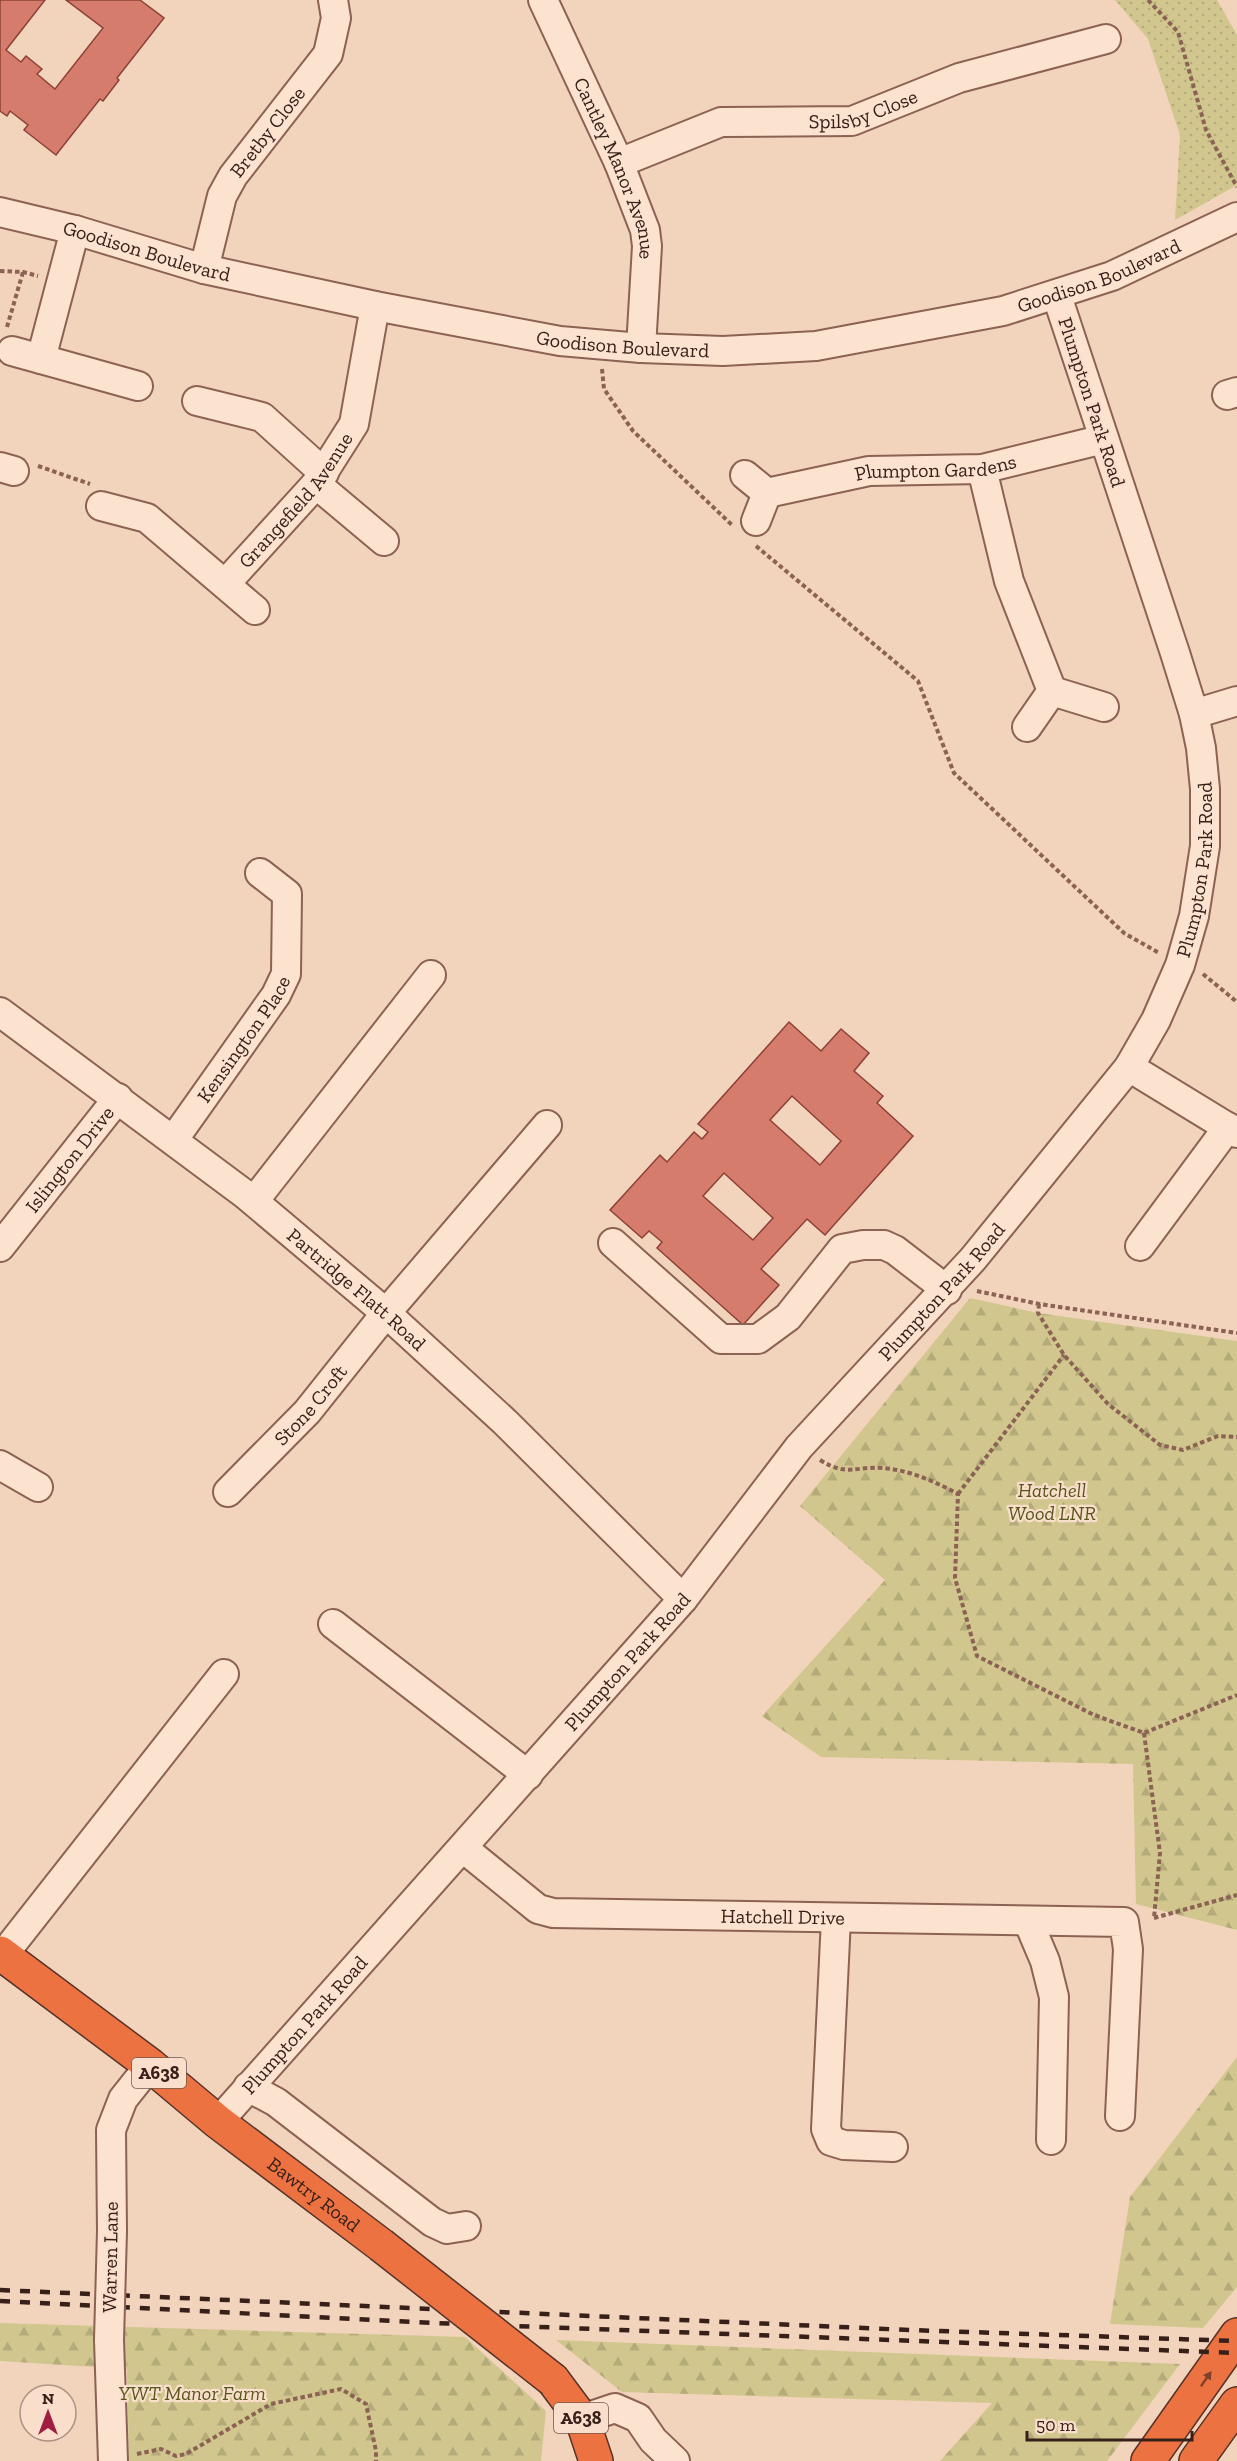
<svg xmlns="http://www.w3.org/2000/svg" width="1237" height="2461" font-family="'Zilla Slab',serif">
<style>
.grass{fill:url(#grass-dots)}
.forest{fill:url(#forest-firs)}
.building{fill:#d57c6d;stroke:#8d4136;stroke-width:1.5;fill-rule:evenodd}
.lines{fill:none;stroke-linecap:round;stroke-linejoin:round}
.minor-casing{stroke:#8b6253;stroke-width:32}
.highway-casing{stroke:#583228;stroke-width:36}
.path{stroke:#8b6253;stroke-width:4;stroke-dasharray:4.5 3;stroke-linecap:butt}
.minor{stroke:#fce3cf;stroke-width:28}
.highway{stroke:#ec7341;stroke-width:33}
.rail{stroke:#38201a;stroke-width:4.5;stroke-dasharray:10 10;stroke-linecap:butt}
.minor-bridge-casing{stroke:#8b6253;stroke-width:32;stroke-linecap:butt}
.highway-bridge-casing{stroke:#583228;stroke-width:36;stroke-linecap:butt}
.minor-bridge{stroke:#fce3cf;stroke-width:28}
.highway-bridge{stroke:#ec7341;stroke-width:33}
.oneway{fill:#80412a}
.labels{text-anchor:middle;stroke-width:4.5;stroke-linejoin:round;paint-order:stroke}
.shield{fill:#f9dfcb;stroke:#72594f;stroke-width:1.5}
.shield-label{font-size:18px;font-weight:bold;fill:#38201a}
.street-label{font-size:20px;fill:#38201a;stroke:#f9dfcb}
.park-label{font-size:20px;font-style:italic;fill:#57561e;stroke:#f9dfcb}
</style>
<defs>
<pattern id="grass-dots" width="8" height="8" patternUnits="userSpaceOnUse" patternTransform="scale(1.5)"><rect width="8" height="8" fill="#d1c78e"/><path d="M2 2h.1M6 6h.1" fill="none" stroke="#b4ab7a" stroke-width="1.8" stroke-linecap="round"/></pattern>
<pattern id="forest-firs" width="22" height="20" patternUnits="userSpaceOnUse" patternTransform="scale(1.5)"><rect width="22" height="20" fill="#d1c78e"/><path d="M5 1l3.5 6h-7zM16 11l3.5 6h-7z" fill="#b4ab7a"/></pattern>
</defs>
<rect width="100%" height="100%" fill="#f2d3bb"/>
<!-- grass -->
<path class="grass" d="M1115,0h102l20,35v150l-62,35 5,-85 -32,-96z"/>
<!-- forest -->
<path class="forest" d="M970,1298l68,15 199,28v589l-101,-26 -3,-140 -312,-7 -59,-41 123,-136 -85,-74z
M1237,2057v230l-34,41 -93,-4 20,-127z
M0,2323l465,14 81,74 -5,50h-412l-2,-92 -127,-8z
M556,2340l624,24 -73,97h-167l52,-58 -370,-11z"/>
<!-- building -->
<path class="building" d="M0,0h45l-39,50 15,12 5,-6 16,13 -5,5 18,15 48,-61 -37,-28h74l24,18 -47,60 2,2 -16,21 -3,-2 -44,56 -32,-25 4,-5 -18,-14 -3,5 -7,-5z
M789,1022l32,29 20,-22 28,24 -15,18 29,25 -6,7 36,33 -88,99 -18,-16 -46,50 18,16 -36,40 -86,-77 5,-6 -13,-11 -7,7 -32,-28 50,-55 7,7 27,-30 8,7 6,-7 -10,-8zM792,1096l49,45 -21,24 -50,-45zM724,1173l49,45 -20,22 -50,-44z"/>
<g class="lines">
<defs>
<g id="minor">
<path id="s1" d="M543,0l76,163 26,67 2,16 -6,102"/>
<path id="s2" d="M619,163l102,-41 131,-1 107,-43 147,-39"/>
<path id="s3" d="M0,212l75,18 129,39 171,37 185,35 81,7 82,3 93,-5 187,-35 109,-35 125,-59"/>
<path d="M75,230l-34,129 97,27"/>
<path id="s4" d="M204,269l18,-73 11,-20 95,-122 8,-36 -3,-18"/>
<path d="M12,351l29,8"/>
<path d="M1227,395l10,-3"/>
<path d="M197,401l65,16 62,56"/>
<path d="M0,467l14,4"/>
<path d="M982,469l27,112 43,110"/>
<path d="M745,475l22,18 -11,28"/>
<path d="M316,484l68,57"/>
<path id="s5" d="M767,493l102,-22 113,-2 122,-30"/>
<path d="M101,506l46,12 108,92"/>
<path id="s6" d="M225,584l91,-100 38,-60 21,-118"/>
<path d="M1194,714l43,-13"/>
<path d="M1027,727l25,-36 52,16"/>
<path id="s7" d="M0,1012l246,183 140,118 119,109 178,177"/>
<path d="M1129,1067l108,66"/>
<path id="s8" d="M174,1139l102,-144 10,-21 1,-80 -27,-21"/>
<path d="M254,1201l177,-226"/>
<path d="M613,1243l108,96h37l30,-22 54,-68 21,-4h21l11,5 52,40"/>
<path d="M1140,1246l88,-119"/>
<path id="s9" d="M0,1247l118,-149"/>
<path d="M0,1465l38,22"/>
<path id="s10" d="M228,1492l79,-80 79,-99 161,-188"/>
<path d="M333,1624l195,151"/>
<path id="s11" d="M463,1848l75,61 15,4 571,9 4,27 -8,167"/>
<path d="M836,1918l-10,211 5,12 13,4 49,2"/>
<path d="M1028,1921l17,40 9,36 -3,143"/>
<path d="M3,1955l221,-281"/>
<path d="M248,2087l28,15 156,120 15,7 19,-3"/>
<path id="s12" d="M218,2122l465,-523 116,-152 174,-188 156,-192 27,-47 24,-55 14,-49 11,-70v-57l-4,-41 -7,-34 -19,-61 -118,-357"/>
<path d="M112,2231l-1,-101 12,-31 27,-34"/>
<path d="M109,2340l4,121"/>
<path d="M582,2419l33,-11 23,10 15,22 22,21"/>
</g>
<g id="highway">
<path id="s13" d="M0,1953l150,112 68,57 163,123"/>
<path d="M553,2380l29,39 14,42"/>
<path d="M1148,2461l89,-126"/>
<path d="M1196,2461l41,-57"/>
</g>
</defs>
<!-- minor casing -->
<use href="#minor" class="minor-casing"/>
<!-- highway casing -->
<use href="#highway" class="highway-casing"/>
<!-- path -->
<path class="path" d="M1148,0l30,32 28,98 31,57
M0,271l23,1 15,4
M7,327l16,-55
M602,369l2,20 29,42 99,94
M38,466l52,18
M756,546l162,135 36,92 170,160 35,20
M1203,974l34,28
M977,1291l62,13 198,29
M1039,1304l-1,9 26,42 44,49 52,41 23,5 35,-14 19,1
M820,1460c27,17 35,6 63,8 26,2 53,14 75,26l-3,84 22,78 117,59 50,18 93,-38
M958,1494l106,-139
M1144,1733l16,120 -6,65
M1154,1918l83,-23
M137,2454l24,-5 15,7 10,-2 85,-50 70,-15 25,15 10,47v10"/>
<!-- minor -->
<use href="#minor" class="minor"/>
<!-- highway -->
<use href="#highway" class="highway"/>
<!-- rail -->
<path class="rail" d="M0,2290l909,40 328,11
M0,2301l435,22 802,30"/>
<defs>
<path id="minor-bridge" d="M109,2340l3,-109"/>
<path id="highway-bridge" d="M381,2245l172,135"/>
</defs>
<!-- minor-bridge casing -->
<use href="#minor-bridge" class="minor-bridge-casing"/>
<!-- highway-bridge casing -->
<use href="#highway-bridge" class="highway-bridge-casing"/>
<!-- minor-bridge -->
<use href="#minor-bridge" class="minor-bridge"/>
<!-- highway-bridge -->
<use href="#highway-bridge" class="highway-bridge"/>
</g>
<!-- one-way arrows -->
<defs><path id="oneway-solid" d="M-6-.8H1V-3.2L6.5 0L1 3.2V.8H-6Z" transform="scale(1.5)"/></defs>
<use class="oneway" href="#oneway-solid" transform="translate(1206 2379) rotate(-55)"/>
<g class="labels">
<!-- shield labels -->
<g class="shield">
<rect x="132" y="2058" width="54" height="30" rx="4.5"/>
<rect x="554" y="2403" width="54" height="30" rx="4.5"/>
</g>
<g class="shield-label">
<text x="159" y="2079">A638</text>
<text x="581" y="2424">A638</text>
</g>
<!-- street labels -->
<g class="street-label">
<text dy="7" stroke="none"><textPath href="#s2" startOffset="254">Spilsby Close</textPath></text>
<text dy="7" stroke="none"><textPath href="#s4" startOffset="154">Bretby Close</textPath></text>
<text dy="7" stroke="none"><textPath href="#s1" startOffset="184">Cantley Manor Avenue</textPath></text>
<text dy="7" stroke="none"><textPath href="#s3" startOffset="152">Goodison Boulevard</textPath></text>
<text dy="7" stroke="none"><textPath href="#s3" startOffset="1124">Goodison Boulevard</textPath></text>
<text dy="7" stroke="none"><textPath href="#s3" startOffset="638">Goodison Boulevard</textPath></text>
<text transform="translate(1092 402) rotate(72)" y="7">Plumpton Park Road</text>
<text dy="7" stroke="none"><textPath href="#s5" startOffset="171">Plumpton Gardens</textPath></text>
<text dy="7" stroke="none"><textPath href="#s6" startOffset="110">Grangefield Avenue</textPath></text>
<text dy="7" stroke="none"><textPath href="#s12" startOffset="1606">Plumpton Park Road</textPath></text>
<text dy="7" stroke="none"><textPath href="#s8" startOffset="122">Kensington Place</textPath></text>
<text dy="7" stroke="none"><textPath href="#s9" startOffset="112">Islington Drive</textPath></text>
<text dy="7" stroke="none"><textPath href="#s7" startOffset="452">Partridge Flatt Road</textPath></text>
<text dy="7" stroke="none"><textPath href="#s12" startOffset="1102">Plumpton Park Road</textPath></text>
<text dy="7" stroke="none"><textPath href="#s10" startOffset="120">Stone Croft</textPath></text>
<text dy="7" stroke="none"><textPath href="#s12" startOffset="616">Plumpton Park Road</textPath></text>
<text dy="7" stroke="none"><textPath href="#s11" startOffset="342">Hatchell Drive</textPath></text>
<text dy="7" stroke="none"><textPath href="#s12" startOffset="130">Plumpton Park Road</textPath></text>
<text dy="7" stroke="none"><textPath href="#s13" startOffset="396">Bawtry Road</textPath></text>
<text transform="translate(110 2257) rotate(-89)" y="7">Warren Lane</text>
</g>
<!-- park labels -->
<g class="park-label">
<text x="1052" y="1497">Hatchell<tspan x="1052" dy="23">Wood LNR</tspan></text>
<text x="192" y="2400">YWT Manor Farm</text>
</g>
</g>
<!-- north arrow -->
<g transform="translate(48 2413)"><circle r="28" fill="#f9dfcb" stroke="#ac9384" stroke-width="1.5"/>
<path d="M0-4.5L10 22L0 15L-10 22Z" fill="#a01d41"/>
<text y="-9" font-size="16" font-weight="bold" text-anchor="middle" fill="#38201a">N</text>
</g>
<!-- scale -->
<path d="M1027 2431v9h165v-9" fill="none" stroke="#38201a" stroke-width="3"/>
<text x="1036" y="2431" font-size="18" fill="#38201a" stroke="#f9dfcb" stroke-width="4.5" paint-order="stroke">50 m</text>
</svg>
